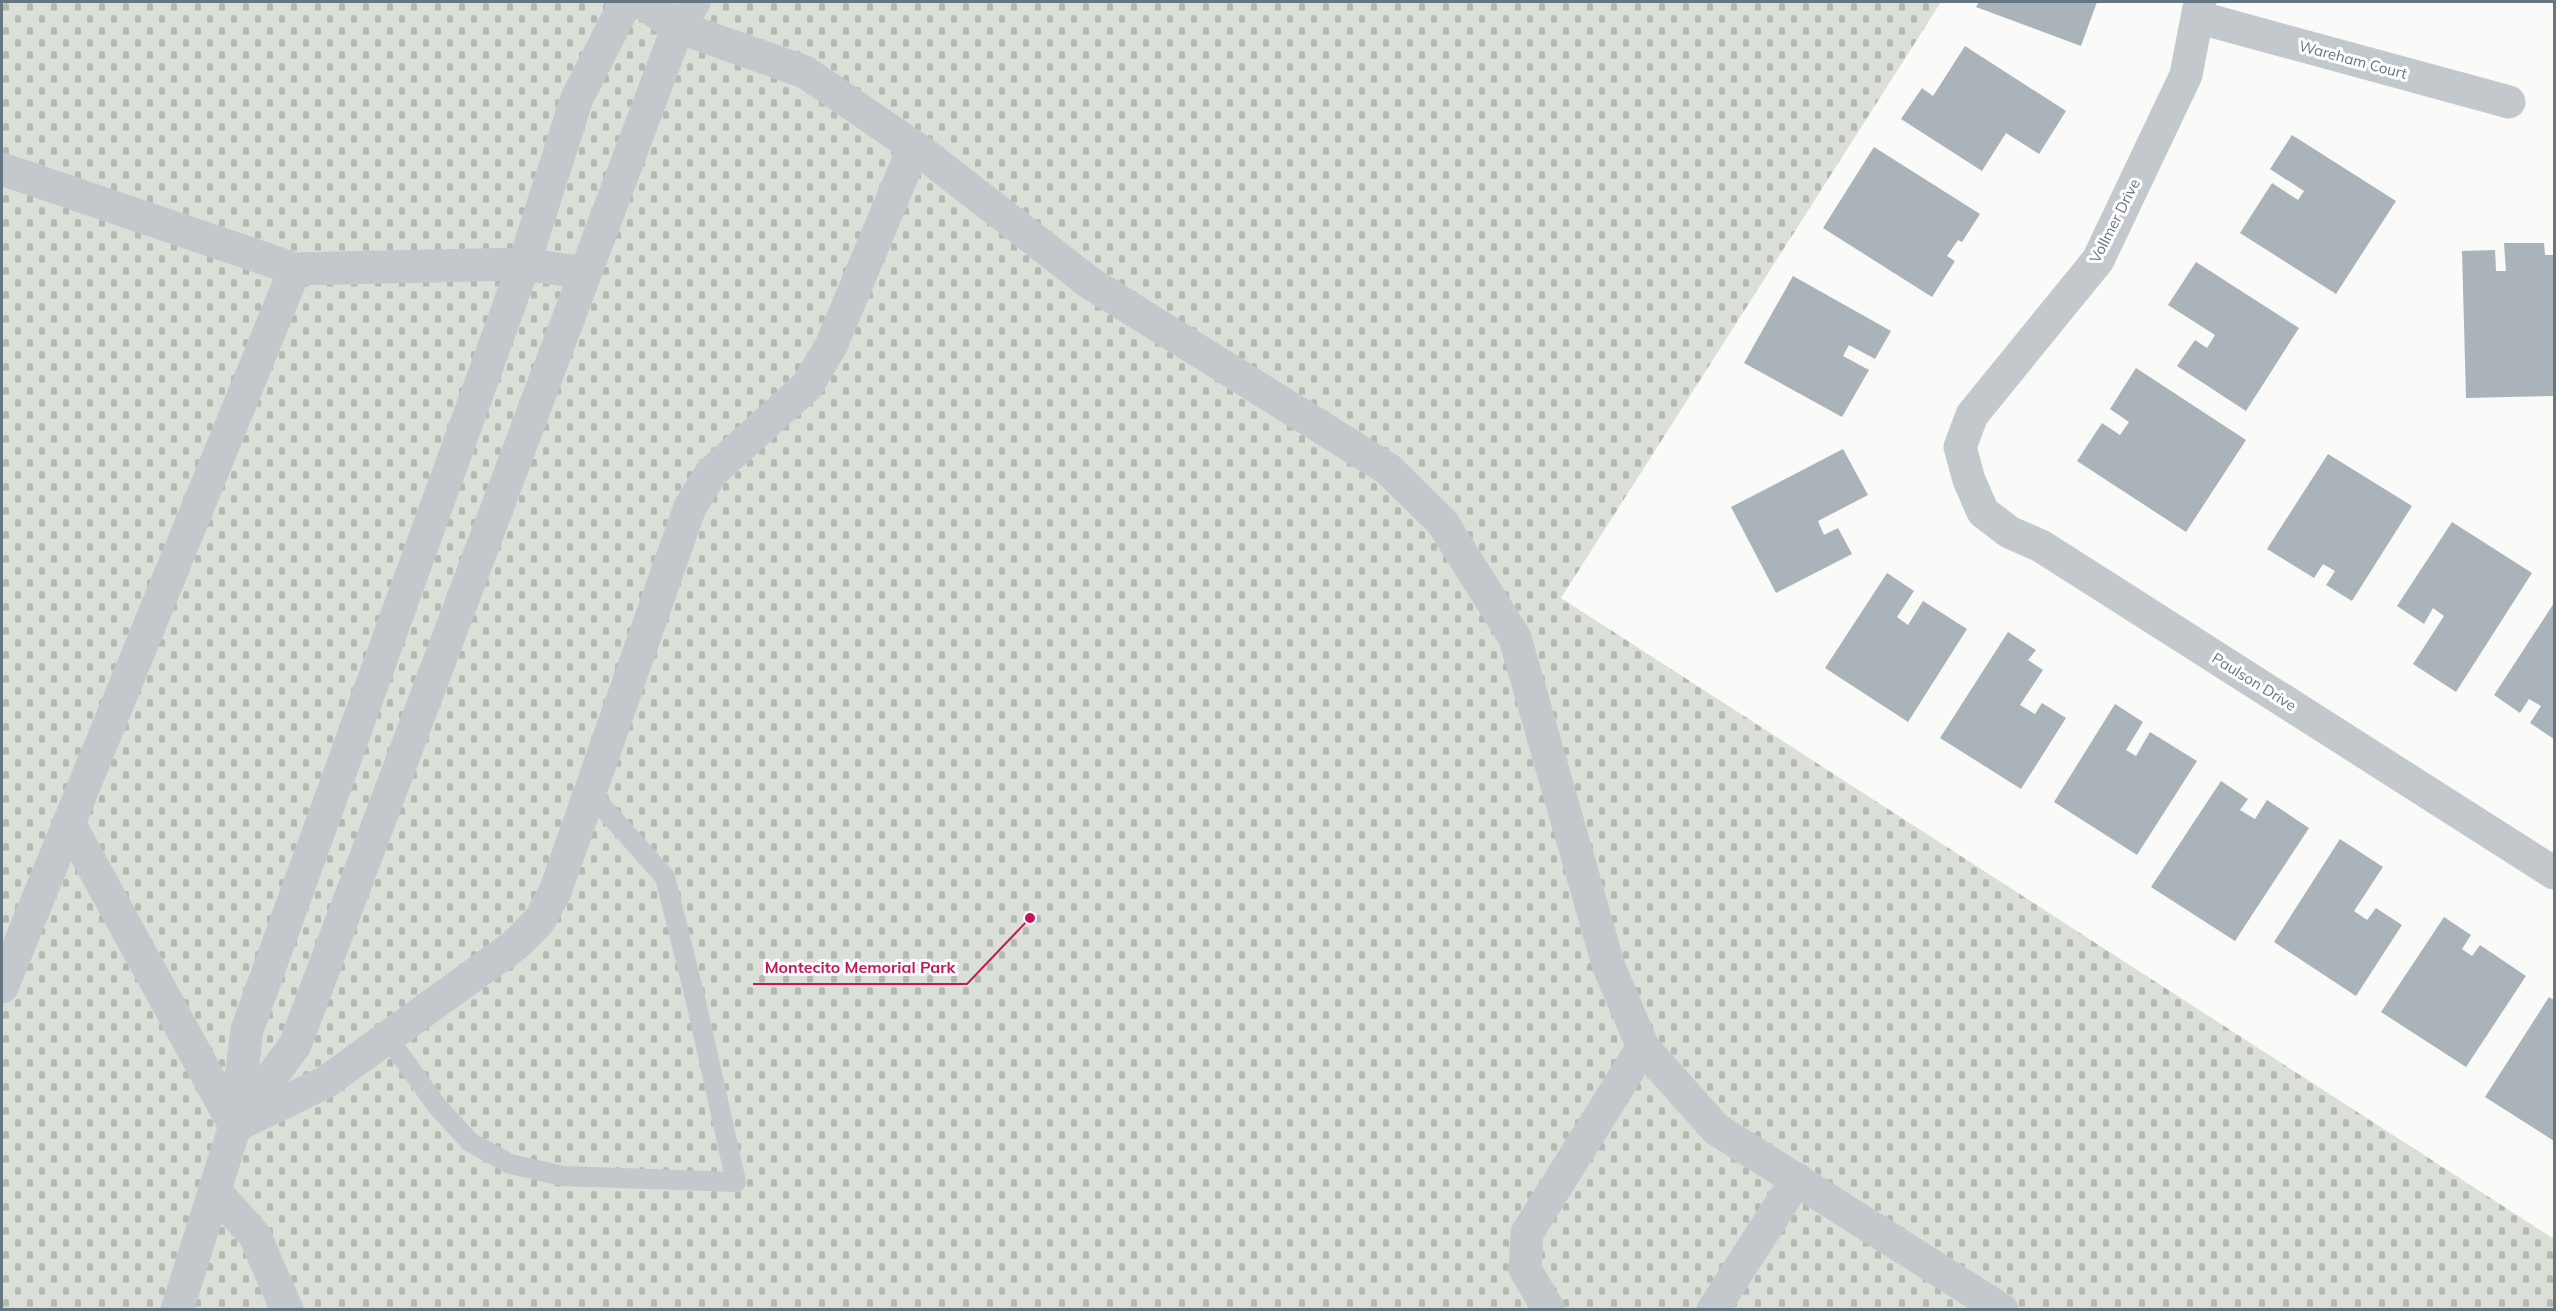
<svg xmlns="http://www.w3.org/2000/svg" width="2556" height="1311" font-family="Mulish,sans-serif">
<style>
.cemetery{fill:url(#cemetery-stones)}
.building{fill:#aab3b9}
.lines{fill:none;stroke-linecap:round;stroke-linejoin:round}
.lane{stroke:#c3c8cc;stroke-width:20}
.street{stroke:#c3c8cc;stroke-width:33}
.labels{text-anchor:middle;stroke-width:6;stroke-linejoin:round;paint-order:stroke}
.street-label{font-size:15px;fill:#657683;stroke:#fff}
.leader{fill:none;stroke:#c2185b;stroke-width:2}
.callout-dot{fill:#c2185b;stroke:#fff;stroke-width:2}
.callout-label{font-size:16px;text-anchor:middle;font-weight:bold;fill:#c2185b;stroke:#fff;stroke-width:6;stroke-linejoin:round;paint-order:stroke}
</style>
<defs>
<pattern id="cemetery-stones" width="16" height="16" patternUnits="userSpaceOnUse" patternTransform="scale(1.5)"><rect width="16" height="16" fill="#dadfd7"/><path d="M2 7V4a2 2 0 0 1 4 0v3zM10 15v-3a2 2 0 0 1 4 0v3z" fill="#b4b9b4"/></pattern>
</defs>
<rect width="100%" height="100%" fill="#fafaf8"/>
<!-- cemetery -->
<path class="cemetery" d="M2,2h1939l-380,596 993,641v71h-2552z"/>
<!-- building -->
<path class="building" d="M1979,2h118l-16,44 -105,-39z
M1965,46l101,65 -27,43 -33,-21 -24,38 -81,-52 21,-31 11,8z
M2292,135l104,66 -60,93 -96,-61 32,-50 26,17 6,-9 -34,-22z
M1874,147l106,67 -18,28 -4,-2 -11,16 8,5 -23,36 -109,-69z
M2504,243h40l1,12h9v141l-88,2 -4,-147 33,-1 1,21h10z
M2196,262l103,66 -53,83 -69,-45 18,-26 12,8 8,-13 -47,-30z
M1793,276l98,55 -16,28 -26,-14 -6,11 26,14 -27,47 -98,-54z
M2136,368l110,72 -60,92 -109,-71 25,-38 18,12 9,-13 -19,-13z
M1843,449l25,46 -50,26 6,14 14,-7 14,26 -76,39 -45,-86z
M2328,454l84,52 -60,95 -26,-16 9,-14 -12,-7 -9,14 -47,-29z
M2452,522l80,51 -76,119 -43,-28 31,-48 -11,-8 -9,16 -27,-18z
M1887,573l27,18 -17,26 11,8 15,-24 44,28 -59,93 -83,-54z
M2554,603v136l-24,-16 11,-17 -12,-7 -9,14 -26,-18z
M2008,632l28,18 -8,10 15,10 -23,35 15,9 7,-11 24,15 -45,71 -81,-51z
M2115,704l28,18 -17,28 10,6 14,-24 47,29 -60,94 -83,-53z
M2221,781l27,18 -8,11 15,9 12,-19 42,28 -74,113 -84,-54z
M2340,839l43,28 -29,44 13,9 9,-12 26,17 -46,71 -82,-54z
M2444,917l27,18 -9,14 10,7 8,-11 46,31 -60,91 -85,-55z
M2549,997l5,3v141l-69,-44z"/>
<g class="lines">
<!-- lane -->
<path class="lane" d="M388,1038l49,68 33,36 40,22 53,12 173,6 -39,-176 -32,-129 -75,-84"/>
<!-- street -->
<path class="street" d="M641,2l37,25 127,45 118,81 167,130 298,186 54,53 73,116 94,329 34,80 73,82 286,181
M2200,2l-14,73 -88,185 -126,155 -12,32 9,33 14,32 26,20 32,14 513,327
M2197,17l312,85
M2,169l293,100 229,-5 61,9
M69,823l166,303
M2,987l293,-718
M238,1122l57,-77 383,-1018 16,-25
M235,1126l91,-44 189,-137 24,-24 16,-29 135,-385 21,-34 96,-87 24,-40 83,-199
M214,1190l41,46 32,74
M177,1310l58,-184 12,-96 277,-766 53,-166 49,-96
M1549,1310l-24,-41 2,-36 116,-186
M1713,1310l84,-131"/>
</g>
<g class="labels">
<!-- street labels -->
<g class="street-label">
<text transform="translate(2353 60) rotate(15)" y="5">Wareham Court</text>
<text transform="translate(2115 221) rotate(-63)" y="5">Vollmer Drive</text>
<text transform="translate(2254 682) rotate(32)" y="5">Paulson Drive</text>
</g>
</g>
<!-- callouts -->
<path class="leader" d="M1030 918L967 984H753"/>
<circle class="callout-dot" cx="1030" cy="918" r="6"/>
<g class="callout-label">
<text x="860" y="973">Montecito Memorial Park</text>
</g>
<!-- border -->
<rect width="2556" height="1311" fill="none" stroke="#657683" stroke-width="6"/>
</svg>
